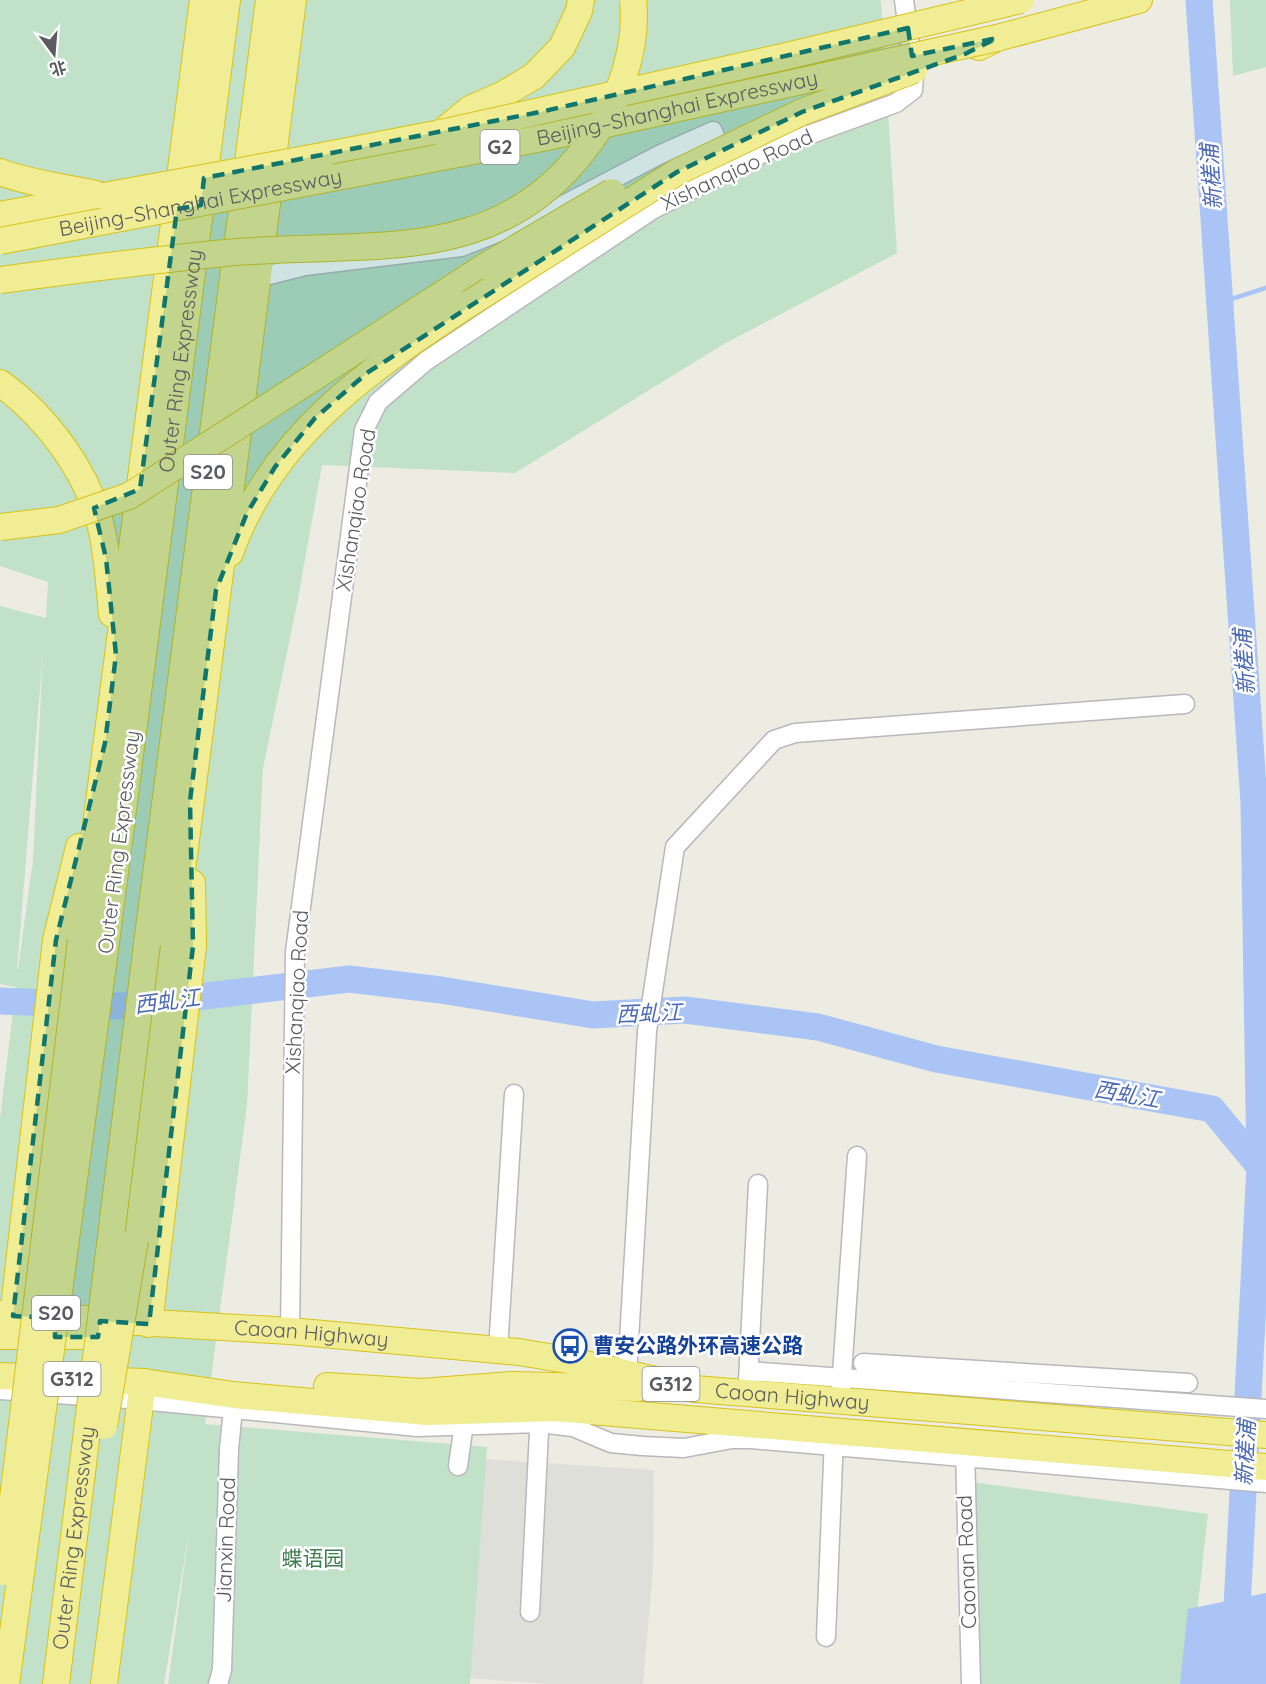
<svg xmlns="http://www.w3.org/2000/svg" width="1266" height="1684" font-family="Quicksand,'Noto Sans SC',sans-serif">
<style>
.industrial{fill:#dfdfda}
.green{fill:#c1e1c8;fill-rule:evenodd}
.water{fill:#a9c4f5}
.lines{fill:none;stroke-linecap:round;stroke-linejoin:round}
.stream{stroke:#a9c4f5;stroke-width:4.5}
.river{stroke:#a9c4f5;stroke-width:27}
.minor-casing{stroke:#b8b8bd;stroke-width:21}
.highway-casing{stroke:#d6c318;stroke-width:28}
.minor{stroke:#fff;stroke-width:18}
.highway{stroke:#f1ed94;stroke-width:26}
.highway-bridge-casing{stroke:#d6c318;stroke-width:28;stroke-linecap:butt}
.highway-bridge{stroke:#f1ed94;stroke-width:26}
.marked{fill:#0f766e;fill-opacity:0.2;stroke:#0f766e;stroke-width:4.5;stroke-dasharray:12 8;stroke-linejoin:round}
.labels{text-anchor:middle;stroke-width:5;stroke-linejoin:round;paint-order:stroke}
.shield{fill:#fff;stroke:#8c8d90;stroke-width:1.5}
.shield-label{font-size:20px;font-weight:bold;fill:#5b5c61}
.street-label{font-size:21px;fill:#5b5c61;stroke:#fff}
.transit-label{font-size:21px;font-weight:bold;fill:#164399;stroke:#fff;text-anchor:start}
.park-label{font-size:21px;fill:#3d7e4e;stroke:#fff}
.water-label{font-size:22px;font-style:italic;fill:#4e6bb5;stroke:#fff}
</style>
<rect width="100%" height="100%" fill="#ecece2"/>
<!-- industrial -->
<path class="industrial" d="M238,1432l259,28 157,10 -1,100 -10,114h-94l-68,-5 -252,-24z"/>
<!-- green -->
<path class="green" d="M0,0h880l1,2 16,251 -175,92 -207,128 -193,-8 -25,139 -34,164 -16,337 -42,319 282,23 -17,237h-302l22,-159 -26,159h-164v-565l16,-132 -16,-3v-378l46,12 2,-36 -48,-16zM43,652l-10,208 -15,109h-1z
M1230,0h36v67l-33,9z
M964,1481l244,33 -19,170h-216z"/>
<!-- water -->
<path class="water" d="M1266,1593v91h-86l8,-75z"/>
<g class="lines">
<!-- stream -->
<path class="stream" d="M1219,303l47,-15"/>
<!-- river -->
<path class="river" d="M1199,0l55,802 6,365 -27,517
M0,1001l121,5 228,-27 92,11 152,25 92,-5 133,17 118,32 276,50 48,58 5,1"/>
<defs>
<path id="minor" d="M257,278l48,-12 156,-19 87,-34 111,-58 54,-24 11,30
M290,1331l5,-379 69,-522 14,-28 48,-41 226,-151 121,-62 123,-45 17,-13 1,-16 -10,-74
M498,1350l16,-256
M863,1363l325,20
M749,1371l517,38
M627,1375l20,-344 28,-184 99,-107 21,-7 390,-29
M748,1381l10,-197
M841,1389l16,-233
M0,1390l141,10 276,27 122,-4 34,4 38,16 31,3 42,2 48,-9h19l515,44
M965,1449l6,235
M458,1466l7,-50
M530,1612l10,-201
M826,1637l8,-200
M218,1684l4,-14 7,-221 5,-50"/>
<g id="highway">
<path d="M979,47l18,-9 142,-38"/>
<path d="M322,156l119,-23 29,-24 32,-14 32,-19 28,-29 17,-36 2,-11"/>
<path d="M0,172c34,13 69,15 104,24"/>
<path d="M0,215l92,-17"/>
<path d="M319,374l167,-108"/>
<path d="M0,383c46,33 88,89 101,144 7,29 8,58 11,87"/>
<path d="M230,553c41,-117 141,-185 240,-250"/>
<path d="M81,941l122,-941"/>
<path id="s1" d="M106,942l121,-942"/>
<path d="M147,944l122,-944"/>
<path d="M135,1240l158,-1240"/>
<path id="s2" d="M0,1314l290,17 229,21 48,8 128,29 571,46"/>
<path d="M13,1316l43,-376 23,-93"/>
<path d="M149,1324l44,-378 -1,-63"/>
<path d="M0,1336h117"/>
<path d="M0,1376l143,6 91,13 193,17 128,-4 711,59"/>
<path d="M327,1386l95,6 90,-7 126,3"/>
<path d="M56,1684l3,-25"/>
<path d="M104,1684l39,-302"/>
</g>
</defs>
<!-- minor casing -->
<use href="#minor" class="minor-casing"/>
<!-- highway casing -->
<use href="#highway" class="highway-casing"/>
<!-- minor -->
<use href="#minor" class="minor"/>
<!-- highway -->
<use href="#highway" class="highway"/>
<defs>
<g id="highway-bridge">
<path d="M441,133l346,-77 234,-56"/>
<path d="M104,196l218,-40"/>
<path id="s3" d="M0,241l547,-104 450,-99"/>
<path d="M486,266l126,-74"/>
<path d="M0,280c75,-10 150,-20 226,-27 143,-14 276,20 370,-120 25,-38 42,-87 37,-133"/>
<path d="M470,303l207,-131 125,-60 112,-42"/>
<path d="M0,527l59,-7 70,-24 190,-122"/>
<path d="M104,1426l31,-186"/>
<path d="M4,1572l77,-631"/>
<path id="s4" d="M59,1659l88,-715"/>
<path d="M6,1684l100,-742"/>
</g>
</defs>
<!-- highway-bridge casing -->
<use href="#highway-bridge" class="highway-bridge-casing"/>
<!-- highway-bridge -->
<use href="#highway-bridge" class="highway-bridge"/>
</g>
<!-- marked area -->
<path class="marked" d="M908,28l4,28 85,-18 -32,16 -163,58 -125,60 -310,201 -52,45 -40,49 -28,46 -31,77 -26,211 3,145 -44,378 -49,-3 -2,16h-43v-19l-42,-2 43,-376 49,-197 11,-88 -10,-97 -12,-50 46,-19 37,-280 24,-4 3,-27 336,-66z"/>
<!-- icons -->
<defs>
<symbol id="bus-ring" viewBox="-11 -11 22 22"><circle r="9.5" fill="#fff" stroke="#1a4fb4" stroke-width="1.5"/><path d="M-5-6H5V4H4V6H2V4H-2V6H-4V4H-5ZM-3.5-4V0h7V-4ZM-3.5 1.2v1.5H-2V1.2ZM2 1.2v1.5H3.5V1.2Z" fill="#1a4fb4"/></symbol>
</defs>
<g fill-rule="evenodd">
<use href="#bus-ring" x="551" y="1327" width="38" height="38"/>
</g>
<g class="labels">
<!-- shield labels -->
<g class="shield">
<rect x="480.5" y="130" width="39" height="34" rx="4.5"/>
<rect x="184" y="455" width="48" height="34" rx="4.5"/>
<rect x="32" y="1296" width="48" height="34" rx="4.5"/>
<rect x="43.5" y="1362" width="57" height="34" rx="4.5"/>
<rect x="642.5" y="1367" width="57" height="34" rx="4.5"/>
</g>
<g class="shield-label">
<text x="500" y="154">G2</text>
<text x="208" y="479">S20</text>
<text x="56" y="1320">S20</text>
<text x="72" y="1386">G312</text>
<text x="671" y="1391">G312</text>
</g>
<!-- street labels -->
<g class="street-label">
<text dy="7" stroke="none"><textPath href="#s3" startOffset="690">Beijing–Shanghai Expressway</textPath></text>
<text transform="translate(737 170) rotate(-25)" y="7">Xishanqiao Road</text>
<text dy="7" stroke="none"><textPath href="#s3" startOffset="204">Beijing–Shanghai Expressway</textPath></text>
<text dy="7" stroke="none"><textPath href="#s1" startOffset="586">Outer Ring Expressway</textPath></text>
<text transform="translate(356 510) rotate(-81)" y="7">Xishanqiao Road</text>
<text transform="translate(119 842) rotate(-83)" y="7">Outer Ring Expressway</text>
<text transform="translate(297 992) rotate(-87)" y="7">Xishanqiao Road</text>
<text dy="7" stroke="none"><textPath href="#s2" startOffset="312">Caoan Highway</textPath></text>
<text dy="7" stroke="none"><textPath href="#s2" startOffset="798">Caoan Highway</textPath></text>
<text dy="7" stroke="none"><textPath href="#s4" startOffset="122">Outer Ring Expressway</textPath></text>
<text transform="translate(226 1540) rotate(-88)" y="7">Jianxin Road</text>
<text transform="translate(967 1562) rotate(-92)" y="7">Caonan Road</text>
</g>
<!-- transit labels -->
<g class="transit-label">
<text x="593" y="1353">曹安公路外环高速公路</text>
</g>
<!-- park labels -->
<g class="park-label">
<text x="313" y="1566">蝶语园</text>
</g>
<!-- water labels -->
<g class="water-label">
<text transform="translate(1211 177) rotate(-94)" y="8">新槎浦</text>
<text transform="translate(1244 662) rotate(-94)" y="8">新槎浦</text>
<text transform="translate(167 1001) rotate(-7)" y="8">西虬江</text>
<text transform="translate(649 1013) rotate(-2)" y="8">西虬江</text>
<text transform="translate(1127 1094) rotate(10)" y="8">西虬江</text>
<text transform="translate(1245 1453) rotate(-87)" y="8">新槎浦</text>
</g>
</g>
<!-- north arrow -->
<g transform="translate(54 54) rotate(164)" stroke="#ffffff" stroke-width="4.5" paint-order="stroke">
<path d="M0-4.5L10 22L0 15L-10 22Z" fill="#5b5c61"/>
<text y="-9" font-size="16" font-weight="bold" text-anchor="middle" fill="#5b5c61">北</text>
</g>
</svg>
